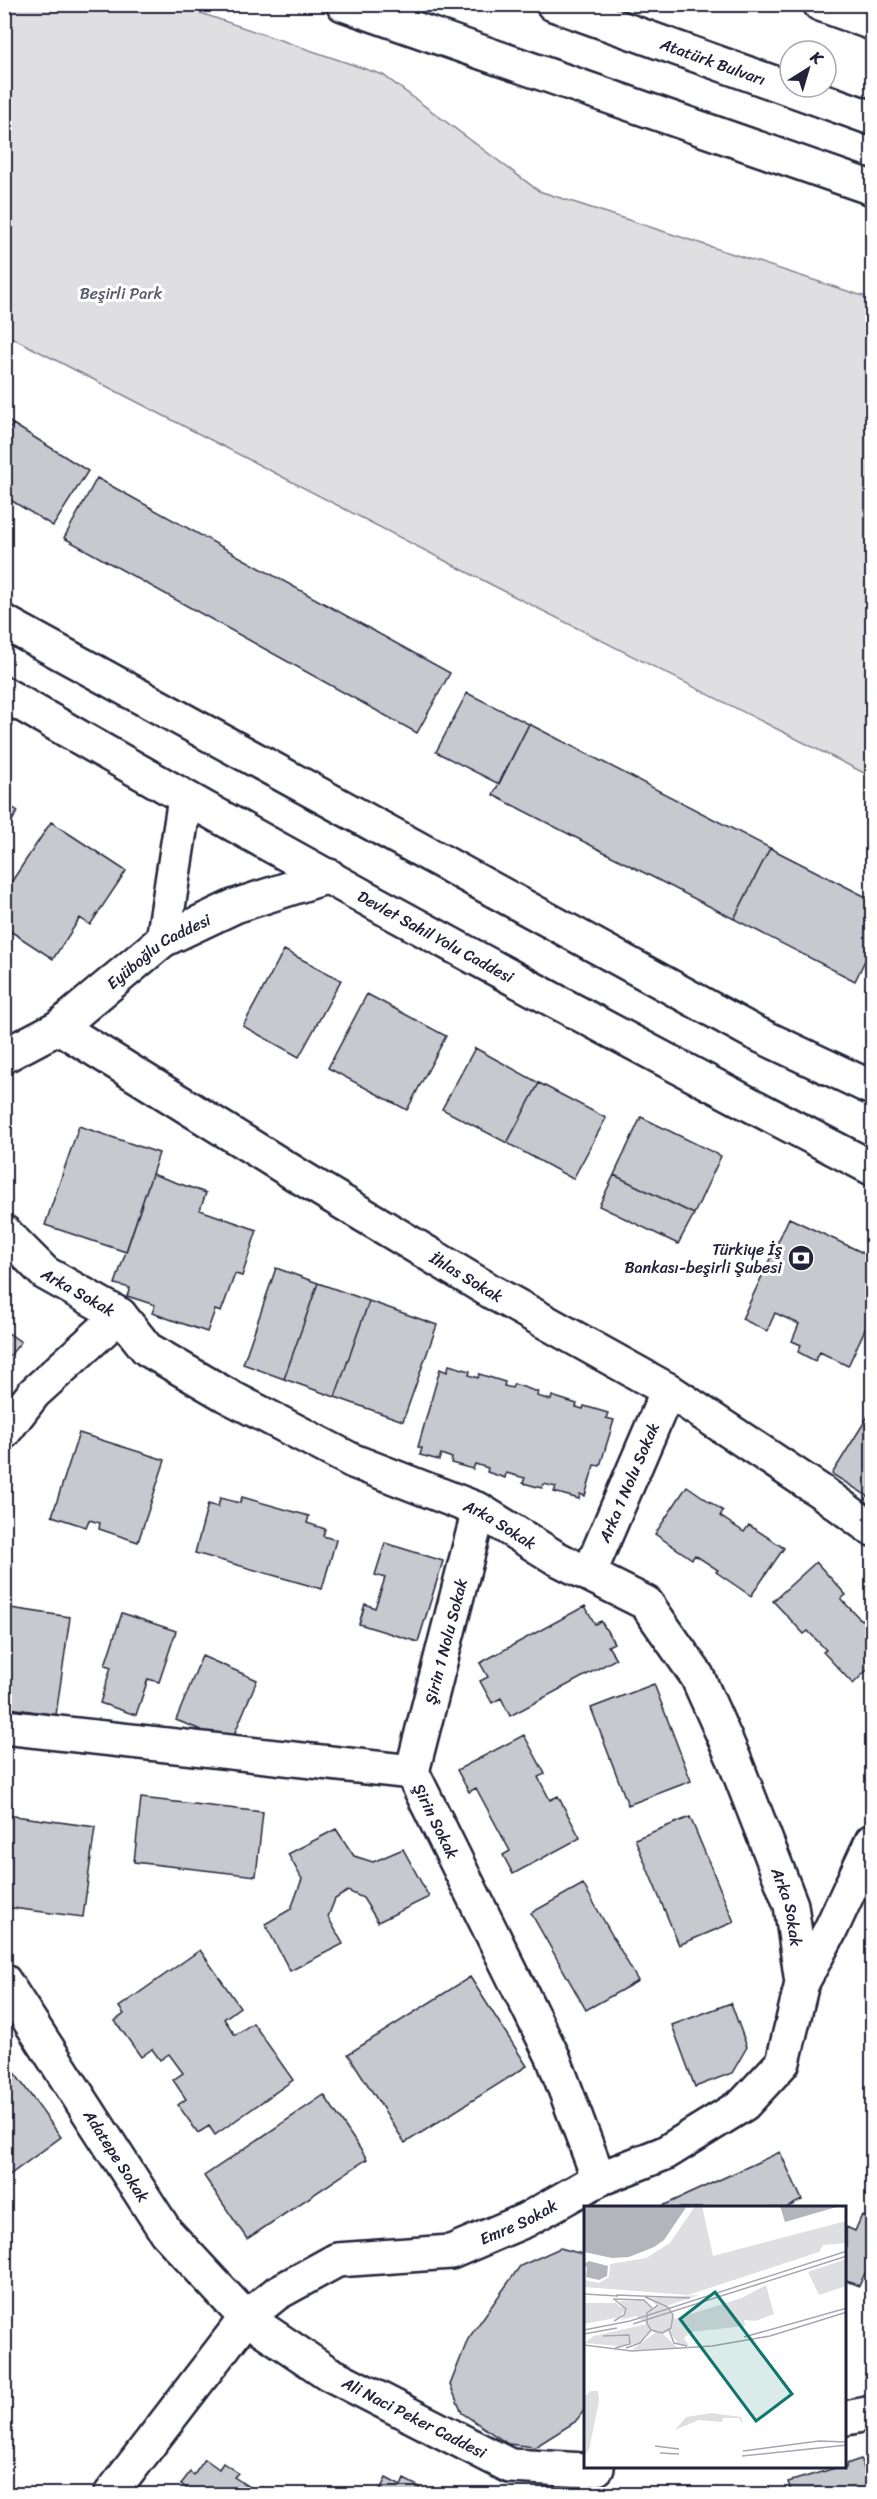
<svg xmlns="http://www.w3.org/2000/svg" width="877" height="2499" font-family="Sriracha,sans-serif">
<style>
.green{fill:#dfdfe2;stroke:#80808e;stroke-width:1.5}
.building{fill:#c8c8cf;stroke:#22223b;stroke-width:1.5}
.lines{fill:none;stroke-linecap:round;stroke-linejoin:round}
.minor-casing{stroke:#22223b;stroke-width:38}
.major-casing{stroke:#22223b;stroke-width:38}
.highway-casing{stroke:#22223b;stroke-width:38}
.minor{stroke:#fff;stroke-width:33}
.major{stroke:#fff;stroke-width:33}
.highway{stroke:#fff;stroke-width:33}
.labels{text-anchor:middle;stroke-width:6;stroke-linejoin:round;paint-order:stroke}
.street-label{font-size:16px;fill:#22223b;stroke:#fff}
.park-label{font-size:16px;fill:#5b5b6d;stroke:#fff}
.poi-label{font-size:16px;fill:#22223b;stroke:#fff;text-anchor:end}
.inset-road{fill:none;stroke:#a7a7b1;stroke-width:1.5}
.view{fill:#0f766e;fill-opacity:0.15;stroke:#0f766e;stroke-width:3}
.inset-edge{fill:none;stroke:#22223b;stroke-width:3}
</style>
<rect width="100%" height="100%" fill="#fff"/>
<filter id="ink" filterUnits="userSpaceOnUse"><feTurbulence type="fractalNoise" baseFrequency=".0167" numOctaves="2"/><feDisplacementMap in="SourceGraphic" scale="12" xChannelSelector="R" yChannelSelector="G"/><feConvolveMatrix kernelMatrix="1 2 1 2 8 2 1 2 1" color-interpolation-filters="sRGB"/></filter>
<g filter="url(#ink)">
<!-- green -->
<path class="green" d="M4,5h173l206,70 156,116 333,108v478l-378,-191 -489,-252z"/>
<!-- building -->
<path class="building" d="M4,419l9,5 -9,14z
M13,424l75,47 -35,55 -49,-30v-58z
M97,478l353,195 -33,60 -353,-195z
M467,693l62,31 -30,60 -63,-32z
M529,724l241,124 -36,71 -241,-124z
M4,803l14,8 -14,23z
M51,822l75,49 -36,54 -10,-7 -27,41 -49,-32v-34z
M770,848l102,52v46l-17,35 -121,-62z
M284,950l57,30 -42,77 -56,-31z
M367,994l79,42 -39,74 -79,-42z
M475,1048l64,35 -32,60 -65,-34z
M539,1083l67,35 -33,61 -66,-36z
M641,1117l80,39 -27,58 -80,-39z
M79,1126l80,27 -33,99 -81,-27z
M152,1174l54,19 -6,17 57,20 -15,46 -7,-2 -14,38 -6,-2 -8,22 -55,-19 3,-8 -28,-9 3,-8 -15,-4z
M614,1175l80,39 -16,30 -79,-38z
M789,1218l83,39v57l-24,52 -28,-14 -5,9 -17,-9 3,-7 -9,-4 7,-17 -24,-11 -8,18 -25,-12z
M276,1268l42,15 -34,96 -41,-15z
M318,1283l51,18 -34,96 -51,-18z
M369,1301l68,24 -34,96 -68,-24z
M4,1330l17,12 -17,21z
M449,1365l21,6 -1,4 9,3 1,-4 26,8 -1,4 8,2 2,-4 24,8 -1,4 14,4 1,-4 25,8 -1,3 7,2 1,-3 24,7 -2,5 8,2 -14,46 -6,-1 -9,31 -5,-2 -1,5 -25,-7 2,-5 -12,-3 -2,4 -19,-5 2,-5 -19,-5 -1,5 -18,-6 1,-4 -13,-4 -2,5 -22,-6 1,-5 -11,-4 -2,6 -19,-5 2,-7 -4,-1 22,-78 7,3z
M870,1413l2,1v85l-40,-25z
M79,1433l86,27 -27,82 -39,-13 1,-6 -11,-3 -3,7 -34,-11z
M687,1486l36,25 -3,5 24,16 5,-7 35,23 -33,48 -35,-24 2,-2 -23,-15 -3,4 -37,-25z
M242,1497l67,19 -2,7 18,6 -2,7 13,4 -14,49 -127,-36 13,-49 10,3 2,-9 20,5z
M385,1543l58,18 -25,81 -59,-18 6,-20 10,4 10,-30 -10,-3z
M816,1562l30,33 -5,4 20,21 7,-6 4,5v46l-19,19 -30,-32 3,-2 -18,-19 -4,3 -31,-33z
M585,1606l10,18 6,-3 13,22 -6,3 8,13 -106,57 -9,-18 -9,5 -12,-22 8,-4 -8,-14z
M4,1607l66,10 -14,98 -52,-8z
M122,1613l54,18 -17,51 -11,-3 -12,36 -36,-12 11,-36 -6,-2z
M202,1656l55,24 -26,62 -55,-22z
M654,1684l37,97 -63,24 -37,-97z
M524,1735l21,39 -7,3 12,23 8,-4 22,42 -67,36 -10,-19 7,-4 -34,-63 -7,4 -12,-22z
M141,1798l122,14 -7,64 -122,-14z
M7,1815l88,12 -12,90 -79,-10z
M690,1817l44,105 -55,23 -44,-106z
M336,1829l18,27 19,6 30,-13 26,48 -51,25 -15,-24 -15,-7 -13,8 -7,18 15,27 -53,27 -25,-47 26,-15 11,-30 -14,-25z
M583,1884l55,97 -52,29 -55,-97z
M200,1950l40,57 -16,12 11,16 18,-12 40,57 -78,55 -6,-9 -11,7 -20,-28 8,-6 -13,-19 10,-7 -14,-19 -9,6 -8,-11 -11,8 -26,-36 9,-7 -5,-7z
M470,1977l57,89 -122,77 -57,-89z
M731,2003l16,44 -15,26 -37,14 -23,-62z
M8,2064l53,73 -57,42v-113z
M324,2095l43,64 -120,80 -43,-63z
M780,2152l22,48 -16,8h-128z
M862,2215l10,5v57l-7,-4 -6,13 -13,-5v-54l9,4z
M560,2248l26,7v153l-11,14 -40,25 -27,-3 -46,-31 -12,-28 18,-46 52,-73z
M205,2459l14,10 4,-6 15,10 -4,4 24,16 4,-6 11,7h-87l3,-4 -8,-6 9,-12 4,3z
M861,2459l11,35h-80l-4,-12 47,-14h11v-4z
M386,2478l15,8 3,-7 16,8 -2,5 4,2h-44z
M770,2489l1,5h-44z"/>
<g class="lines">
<defs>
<g id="minor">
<path d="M163,940l22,-142"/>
<path id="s1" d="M59,1027l238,148 195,117 176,98 155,103 49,36"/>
<path id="s2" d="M4,1056l55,-29 104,-87 72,-34 94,-30"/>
<path id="s3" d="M4,1232l41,41 75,42 27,34 79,46 127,66 126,49 77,48 90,45 51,73 37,83 57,146 11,78"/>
<path d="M4,1432l30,-39 86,-78"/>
<path id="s4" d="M589,1574l79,-184"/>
<path id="s5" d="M4,1727l408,45 141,285 46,122"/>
<path id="s6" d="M412,1772l67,-262"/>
<path id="s7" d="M4,1981l162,251 80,86 82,55 182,93 75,4 12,-2"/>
<path d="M846,2418l26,-5"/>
<path id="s8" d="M111,2494l135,-176 31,-25 60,-33 114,-8 75,-32 73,-41 66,-26 79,-49 39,-42 19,-79 29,-54 41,-88"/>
</g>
<g id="major">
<path d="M4,622l749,410 119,56"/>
<path id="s9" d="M4,694c286,165 576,323 868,474"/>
</g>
<g id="highway">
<path d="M343,4l529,184"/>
<path id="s10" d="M553,4l319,114"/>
<path d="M820,4l52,19"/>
</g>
</defs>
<!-- minor casing -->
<use href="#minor" class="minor-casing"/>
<!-- major casing -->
<use href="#major" class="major-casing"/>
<!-- highway casing -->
<use href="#highway" class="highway-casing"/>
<!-- minor -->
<use href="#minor" class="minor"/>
<!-- major -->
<use href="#major" class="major"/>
<!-- highway -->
<use href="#highway" class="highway"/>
</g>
</g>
<!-- icons -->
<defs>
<symbol id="bank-disc" viewBox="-11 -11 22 22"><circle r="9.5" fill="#22223b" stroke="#fff"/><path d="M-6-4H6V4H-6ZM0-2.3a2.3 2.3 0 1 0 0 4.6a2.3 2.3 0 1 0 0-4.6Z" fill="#fff"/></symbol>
</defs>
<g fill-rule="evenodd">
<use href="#bank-disc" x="786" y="1243" width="30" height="30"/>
</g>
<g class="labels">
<!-- street labels -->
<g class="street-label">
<text dy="6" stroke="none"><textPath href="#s10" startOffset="170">Atatürk Bulvarı</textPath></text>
<text dy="6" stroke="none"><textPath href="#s9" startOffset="495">Devlet Sahil Yolu Caddesi</textPath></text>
<text dy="6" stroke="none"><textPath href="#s2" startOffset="188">Eyüboğlu Caddesi</textPath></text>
<text dy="6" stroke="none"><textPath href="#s1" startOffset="478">İhlas Sokak</textPath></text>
<text dy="6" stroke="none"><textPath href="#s3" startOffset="96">Arka Sokak</textPath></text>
<text dy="6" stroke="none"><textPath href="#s4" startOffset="100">Arka 1 Nolu Sokak</textPath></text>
<text dy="6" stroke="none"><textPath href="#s3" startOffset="582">Arka Sokak</textPath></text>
<text dy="6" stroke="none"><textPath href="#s6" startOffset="135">Şirin 1 Nolu Sokak</textPath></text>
<text dy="6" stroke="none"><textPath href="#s5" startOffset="465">Şirin Sokak</textPath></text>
<text dy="6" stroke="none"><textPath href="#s3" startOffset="1086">Arka Sokak</textPath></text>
<text dy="6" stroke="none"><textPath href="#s7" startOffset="208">Adatepe Sokak</textPath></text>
<text dy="6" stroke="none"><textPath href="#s8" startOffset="518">Emre Sokak</textPath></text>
<text dy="6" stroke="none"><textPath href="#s7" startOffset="612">Ali Naci Peker Caddesi</textPath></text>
</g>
<!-- park labels -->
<g class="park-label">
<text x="121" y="299">Beşirli Park</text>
</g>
<!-- poi labels -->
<g class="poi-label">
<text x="782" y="1255">Türkiye İş<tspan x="782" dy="18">Bankası-beşirli Şubesi</tspan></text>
</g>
</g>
<!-- overview -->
<g transform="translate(584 2206)">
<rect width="262" height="262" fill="#fff"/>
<path d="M111,0h7l11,50 133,-35v22l-23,2 -4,7 -131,43 -104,-8 1,-7 14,3 10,-6 1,-13 36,-6 24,-15zM262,53v27l-27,9 -11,-23zM182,79l8,29 -19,7 -11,-1 1,6 -55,6 -6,6 5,8 -10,-1 -10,-14 -6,3 15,14 -46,2 23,-17 -4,-3 -11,13 -21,3 -35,-3 10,-7 53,-12 -11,-8 -15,4 3,-5 -4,-14 24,-1 8,8 5,-2 -8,-8 50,-3 -33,11 9,13 67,-21zM0,97h32l8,7 -4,7 -36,7zM7,185h7l1,10 -10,49 -5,5v-58zM127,207l30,4 2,8 -4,-7h-16l-1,4 -23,-2 -24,10 11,-13z" fill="#dfdfe2"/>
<path d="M0,0h103l-23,34 -10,7 -25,10 -17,1 -28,-6zM196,0h60l-55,16zM5,55l19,5 -1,10 -8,4 -13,-3 1,-9 -3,-4z" fill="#b4b4bc"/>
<path class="inset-road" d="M0,88l34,2M32,89l74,3M61,91l23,10 5,8 -2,13 -9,5 -11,-3 -4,-7v-10l11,-8M29,93l31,1 8,8M30,93l12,10 -2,6 -10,6M49,118l214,-68M0,124l46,-9 217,-70M85,124l5,13 13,3M0,128l33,-6M19,130l26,-1 1,9 -15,4M160,131l103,-29M0,139l48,6 80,-5 58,-10 77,-24M42,142l14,-5 11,-13M71,240l24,3M159,245l76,-10 28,1M76,247l19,1M158,250l105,-11"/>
<path class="view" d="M131,86l77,102 -36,27 -76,-102z"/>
<rect width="262" height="262" class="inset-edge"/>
</g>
<!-- margin -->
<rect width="877" height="2499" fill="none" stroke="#fff" stroke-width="24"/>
<rect x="12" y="12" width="853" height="2475" fill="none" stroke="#22223b" stroke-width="2" filter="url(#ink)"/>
<!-- north arrow -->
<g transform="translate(808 69) rotate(37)"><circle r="28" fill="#ffffff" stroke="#a7a7b1" stroke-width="1.5"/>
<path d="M0-4.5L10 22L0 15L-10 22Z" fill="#22223b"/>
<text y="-9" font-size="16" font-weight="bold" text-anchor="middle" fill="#22223b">K</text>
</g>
</svg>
